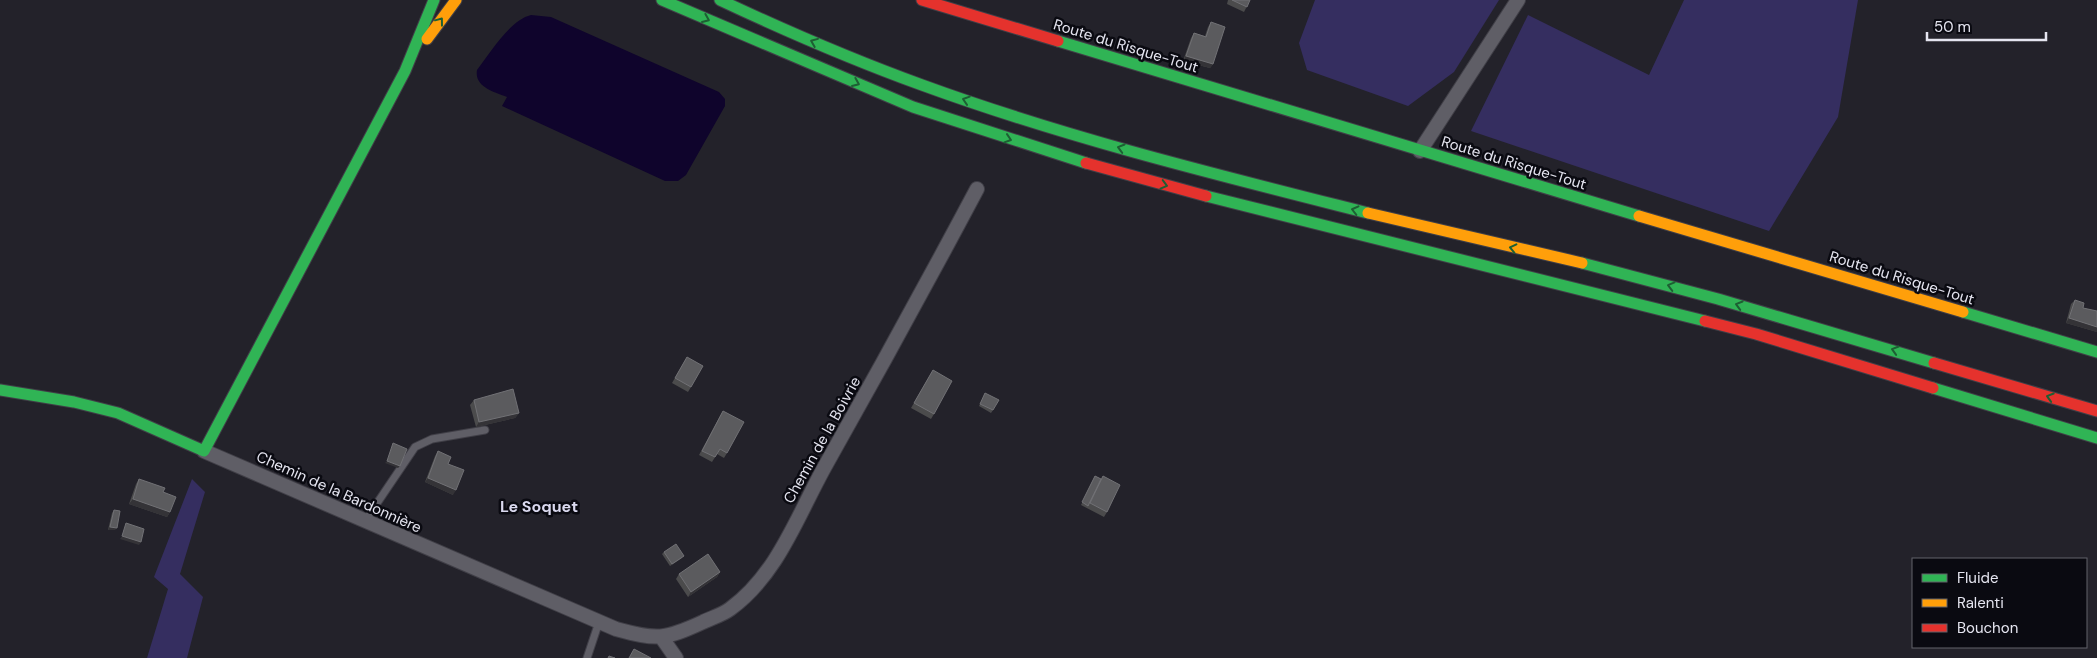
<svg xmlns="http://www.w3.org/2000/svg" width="2097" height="658" font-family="'DM Sans',sans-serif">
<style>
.green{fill:#352e60}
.water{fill:#0f042c}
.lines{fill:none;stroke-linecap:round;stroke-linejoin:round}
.lane-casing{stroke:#403f47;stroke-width:9}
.street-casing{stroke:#403f47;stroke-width:16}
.fast-casing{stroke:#403f47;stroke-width:13}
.slow-casing{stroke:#403f47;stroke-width:13}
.jam-casing{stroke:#403f47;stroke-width:13}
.lane{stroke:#5f5e66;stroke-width:7}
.street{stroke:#5f5e66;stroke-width:14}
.fast{stroke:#30b455;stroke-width:11}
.slow{stroke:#ff9f0a;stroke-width:11}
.jam{stroke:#e5322d;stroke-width:11}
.wall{fill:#4b4b4c}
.shaded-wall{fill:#343337}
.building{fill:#5b5b5e;stroke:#717175}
.oneway{stroke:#1d5f33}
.labels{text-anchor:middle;stroke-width:5;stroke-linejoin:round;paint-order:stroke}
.street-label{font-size:15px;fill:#e5e5f0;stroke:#0a0a11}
.neighbourhood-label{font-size:16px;font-weight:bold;fill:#dad9ef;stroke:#0a0a11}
</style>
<rect width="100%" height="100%" fill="#23222a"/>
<!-- green -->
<path class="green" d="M1315,0h184l-45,72 -46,34 -101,-36 -8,-27z
M1684,0h174l-20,117 -69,114 -298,-100 57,-116 121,60z
M192,479l13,13 -25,82 23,23 -16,61h-40l21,-69 -14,-12z"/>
<!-- water -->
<path class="water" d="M531,15l20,2 168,75 6,7v7l-39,69 -8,6h-13l-163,-75 5,-9c-13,-5 -33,-10 -30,-27 13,-17 33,-50 54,-55z"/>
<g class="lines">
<defs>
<path id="lane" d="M365,521l50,-74 17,-8 53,-9
M587,658l12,-36"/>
<path id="street" d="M1420,151l98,-151
M204,451l412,178c41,11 48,11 87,-7 8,-4 19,-7 27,-13 47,-34 67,-92 94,-141 52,-92 103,-185 153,-279
M662,638l14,20"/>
<path id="fast" d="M662,0l251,107 173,56
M720,0c66,31 133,60 202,85 145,53 296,90 446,128
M1058,41l581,175
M1206,196l499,125
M1582,263l136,36 216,64
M1963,312l134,40
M1933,388l164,50
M0,390l74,12 44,11 86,38 201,-380 29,-71"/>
<path id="slow" d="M427,39l29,-39
M1368,213l214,50
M1639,216l324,96"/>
<path id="jam" d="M922,0l136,41
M1086,163l120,33
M1705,321l51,13 177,54
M1934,363l163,48"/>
</defs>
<!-- lane casing -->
<use href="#lane" class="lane-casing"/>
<!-- street casing -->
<use href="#street" class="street-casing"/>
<!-- fast casing -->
<use href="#fast" class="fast-casing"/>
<!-- slow casing -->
<use href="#slow" class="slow-casing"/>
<!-- jam casing -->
<use href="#jam" class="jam-casing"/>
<!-- lane -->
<use href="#lane" class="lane"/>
<!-- street -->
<use href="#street" class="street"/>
<!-- fast -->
<use href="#fast" class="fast"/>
<!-- slow -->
<use href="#slow" class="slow"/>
<!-- jam -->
<use href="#jam" class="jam"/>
</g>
<!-- wall -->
<path class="wall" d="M1228,0h22l-6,12 -17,-8z
M1211,22l2,42 -3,4 -27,-7 8,-23 3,-5 11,3 3,-9z
M2075,300l8,8 14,3v21l-31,-9 5,-19z
M687,357l4,30 -3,5 -16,-9z
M933,370l1,44 -3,5 -20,-11z
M985,393l8,17 -2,3 -12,-7z
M474,400l45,13 -4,5 -39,9 -6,-22z
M723,411l4,42 -3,5 -7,-4 -5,8 -13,-7 21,-39z
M438,451l10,13 5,31 -28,-13 10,-26z
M1095,476l6,3 2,-3 4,36 -3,5 -23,-12z
M139,479l31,33 -3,5 -38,-13 7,-20z
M114,510l1,20h-7l4,-17z
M664,552l18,6 -12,8 -8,-12z
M720,572l-3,5 -29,20 -12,-18 3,-5z"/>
<!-- shaded-wall -->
<path class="shaded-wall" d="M1186,56l27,8 -3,4 -27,-7z
M2069,318l28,9v5l-31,-9z
M519,413l-4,5 -39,9 3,-5z
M387,461l13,5 -2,2 -13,-5z
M428,478l28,12 -3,5 -28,-13z
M133,499l37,13 -3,5 -38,-13z
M110,527l7,1 -2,2h-7z
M122,536l19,6 -2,3 -19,-6z
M720,572l-3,5 -29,20 3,-5z"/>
<!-- building -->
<path class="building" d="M1232,0h18l-3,7z
M1211,22l14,5 -12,37 -27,-8 8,-23 12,4z
M2075,300l9,3 -1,5 14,3v16l-28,-9z
M687,357l16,9 -12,21 -16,-9z
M933,370l19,11 -18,33 -20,-11z
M513,389l6,24 -40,9 -5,-22z
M985,393l14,7 -6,10 -13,-6z
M723,411l21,11 -17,31 -7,-4 -5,8 -13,-6z
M393,443l14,6 -7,17 -13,-5z
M438,451l13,6 -3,7 16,6 -8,20 -28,-12z
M1095,476l6,3 -13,27 -6,-4z
M1103,476l17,9 -13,27 -17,-9z
M139,479l26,9 -2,4 13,5 -6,15 -37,-13z
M114,510l6,1 -3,17 -7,-1z
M126,523l18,6 -3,13 -19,-6z
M676,544l8,12 -12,8 -8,-12z
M708,554l12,18 -29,20 -12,-18z
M634,649l17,9h-22z
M609,656l6,2h-7z"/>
<!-- one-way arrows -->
<defs><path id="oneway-chevron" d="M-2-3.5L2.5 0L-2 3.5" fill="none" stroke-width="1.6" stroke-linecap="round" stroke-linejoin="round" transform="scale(1.25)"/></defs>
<g class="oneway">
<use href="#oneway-chevron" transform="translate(706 19) rotate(23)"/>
<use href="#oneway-chevron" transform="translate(440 21) rotate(-53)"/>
<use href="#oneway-chevron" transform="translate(814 42) rotate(-158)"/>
<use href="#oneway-chevron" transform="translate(856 83) rotate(23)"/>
<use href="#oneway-chevron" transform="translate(966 100) rotate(-162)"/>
<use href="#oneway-chevron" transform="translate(1008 139) rotate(18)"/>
<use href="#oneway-chevron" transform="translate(1121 148) rotate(-164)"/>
<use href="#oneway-chevron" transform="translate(1164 185) rotate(15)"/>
<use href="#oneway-chevron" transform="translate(1355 210) rotate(-166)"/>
<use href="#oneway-chevron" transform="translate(1513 248) rotate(-167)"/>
<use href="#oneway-chevron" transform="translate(1671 286) rotate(-165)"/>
<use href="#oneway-chevron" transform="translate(1739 305) rotate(-164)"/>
<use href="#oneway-chevron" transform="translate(1895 350) rotate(-163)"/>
<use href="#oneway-chevron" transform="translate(2050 397) rotate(-163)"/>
</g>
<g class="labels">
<!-- street labels -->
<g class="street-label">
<text transform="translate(1126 46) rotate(17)" y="5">Route du Risque-Tout</text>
<text transform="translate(1514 163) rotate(17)" y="5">Route du Risque-Tout</text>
<text transform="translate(1902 278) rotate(17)" y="5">Route du Risque-Tout</text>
<text transform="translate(822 440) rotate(-61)" y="5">Chemin de la Boivrie</text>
<text transform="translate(339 492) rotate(24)" y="5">Chemin de la Bardonnière</text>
</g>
<!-- neighbourhood labels -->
<g class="neighbourhood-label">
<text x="539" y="512">Le Soquet</text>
</g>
</g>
<!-- legend -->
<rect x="1912" y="558" width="175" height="90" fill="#0a0a11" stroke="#62626a"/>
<rect x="1922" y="574" width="25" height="8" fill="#30b455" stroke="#62626a"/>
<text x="1957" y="583" font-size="15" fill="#e5e5f0">Fluide</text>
<rect x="1922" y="599" width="25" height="8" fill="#ff9f0a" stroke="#62626a"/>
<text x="1957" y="608" font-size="15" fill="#e5e5f0">Ralenti</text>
<rect x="1922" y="624" width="25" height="8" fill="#e5322d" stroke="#62626a"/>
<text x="1957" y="633" font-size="15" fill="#e5e5f0">Bouchon</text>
<!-- scale -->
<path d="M1927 32v8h119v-8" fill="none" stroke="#e5e5f0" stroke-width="2.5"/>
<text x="1934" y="32" font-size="15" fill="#e5e5f0" stroke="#0a0a11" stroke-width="4" paint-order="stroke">50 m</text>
</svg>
